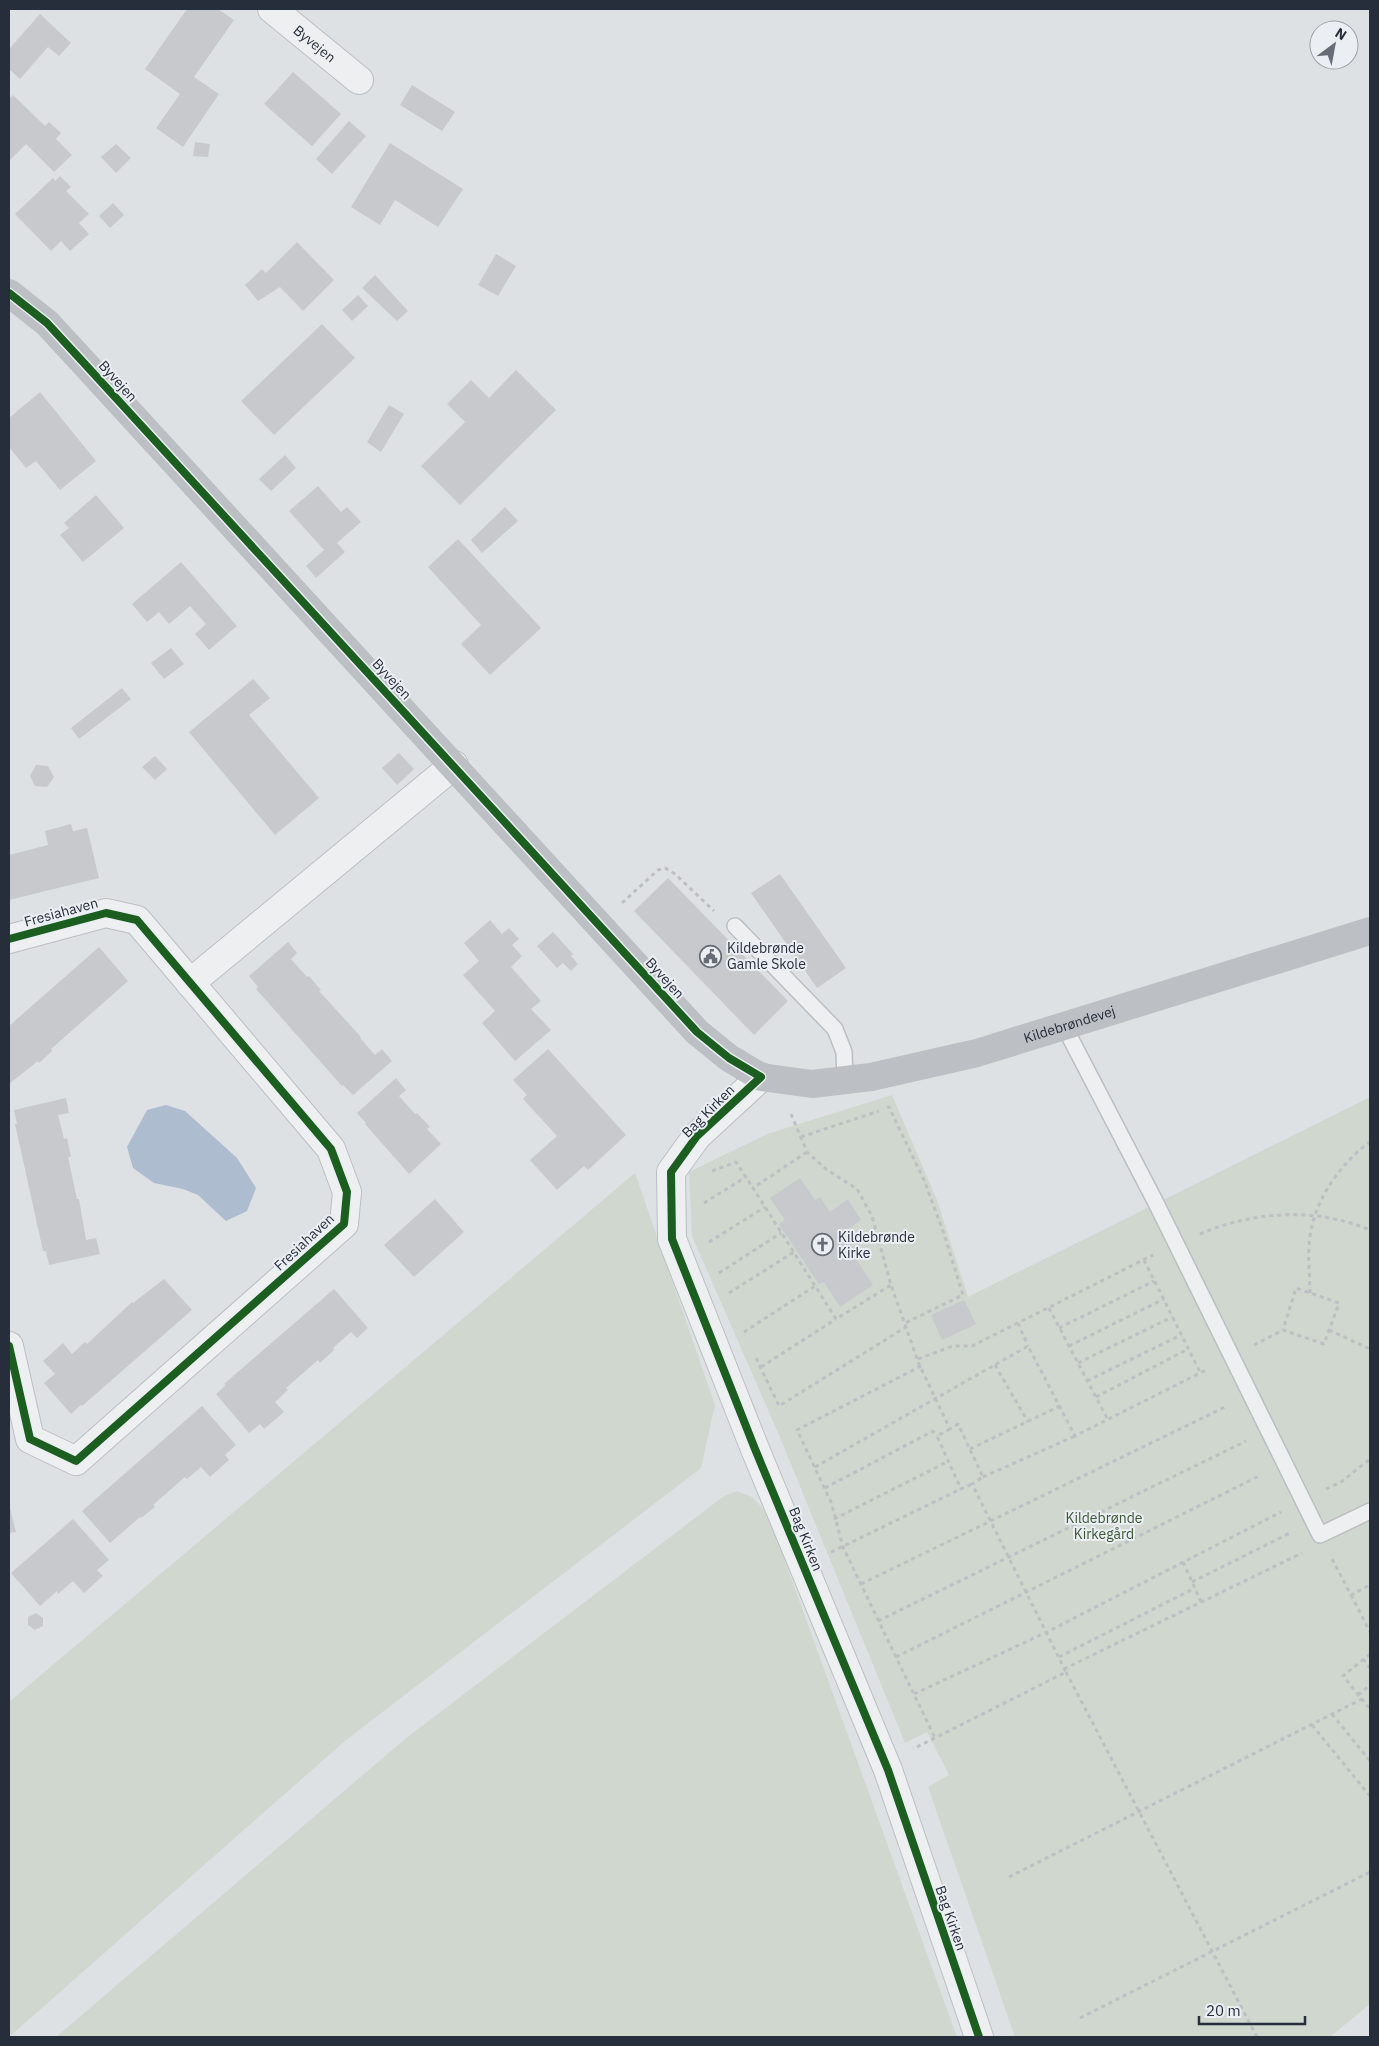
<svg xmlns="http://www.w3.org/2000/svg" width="1379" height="2046" font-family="'IBM Plex Sans',sans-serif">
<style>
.green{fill:#cfd7cf}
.water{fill:#adbcce}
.building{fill:#c7c9cc}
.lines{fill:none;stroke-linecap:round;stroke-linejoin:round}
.lane-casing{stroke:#bcbfc2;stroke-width:18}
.street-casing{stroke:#bcbfc2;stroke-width:30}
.path{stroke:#bdbfc3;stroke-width:3;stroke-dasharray:4 4;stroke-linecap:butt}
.lane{stroke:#edeff0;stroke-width:15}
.street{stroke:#edeff0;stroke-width:28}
.secondary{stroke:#bcbfc3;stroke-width:28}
.cycleway-casing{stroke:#ebeef3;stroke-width:11}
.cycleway{stroke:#1b5e20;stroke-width:8}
.labels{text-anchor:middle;stroke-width:4;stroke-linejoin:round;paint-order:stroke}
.street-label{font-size:14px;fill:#272e3b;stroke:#ebeef3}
.poi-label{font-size:14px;fill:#272e3b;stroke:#ebeef3;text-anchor:start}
.park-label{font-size:14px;fill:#3a5635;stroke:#ebeef3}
</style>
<rect width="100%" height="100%" fill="#dee1e4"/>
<!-- green -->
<path class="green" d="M892,1095l45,105 31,97 402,-200v907l-40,33h-315l-87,-250 21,-12 -22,-43 -22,11 -126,-308 -87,-199 -3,-64 78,-38z
M635,1173l80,232 -14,63 -355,272 -337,297v-335z
M737,1491l15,6 16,17 189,523h-901l349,-298 319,-243z"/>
<!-- water -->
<path class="water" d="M166,1105l19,6 52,47 19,30 -9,23 -21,10 -28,-26 -15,-6 -29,-6 -21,-15 -6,-21 20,-37z"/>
<!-- building -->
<path class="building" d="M187,9h31l16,11 -40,57 25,17 -36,53 -27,-19 24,-34 -35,-25z
M40,14l31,29 -12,13 -11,-9 -28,32 -11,-10v-22l1,1z
M293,72l48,42 -29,32 -48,-42z
M412,85l43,27 -13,19 -42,-26z
M13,95l32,31 4,-4 12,11 -5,6 16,16 -18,17 -28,-28 -17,17v-62z
M349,121l17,15 -34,38 -16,-15z
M195,142l15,2 -2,13 -15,-1z
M390,143l73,46 -25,38 -43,-27 -15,25 -29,-18z
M116,144l15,14 -15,15 -15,-16z
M60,176l11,11 -5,4 23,23 -10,9 10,11 -19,17 -9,-10 -10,10 -36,-37 38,-36 2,3z
M113,203l11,12 -14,13 -11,-12z
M297,242l37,38 -31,31 -23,-24 -22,14 -13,-16 17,-16 4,4z
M496,254l20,12 -18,30 -20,-11z
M375,275l33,36 -11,10 -35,-33z
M358,295l10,11 -16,15 -10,-11z
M322,324l33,34 -81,77 -33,-34z
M516,370l40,40 -96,95 -39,-39 44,-44 -18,-18 24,-24 18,18z
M40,392l56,69 -36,29 -24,-29 -10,7 -17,-21v-29z
M389,405l15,9 -23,38 -14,-10z
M285,455l11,13 -25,23 -12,-12z
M318,486l23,26 6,-5 14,15 -24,21 8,9 -29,26 -10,-12 18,-16 -35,-39z
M96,495l28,33 -41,34 -23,-27 9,-7 -5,-5z
M505,507l13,14 -36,32 -11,-13z
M458,539l83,89 -51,47 -29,-31 20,-19 -53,-58z
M181,562l56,64 -28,24 -14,-16 11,-10 -16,-18 -21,18 -10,-12 -12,10 -15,-18z
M171,648l13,16 -20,15 -13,-16z
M253,679l17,19 -21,17 70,83 -44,37 -86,-103z
M122,688l9,11 -52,40 -8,-11z
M399,753l15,16 -17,16 -15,-17z
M155,756l12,13 -12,11 -13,-13z
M36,765l12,1 6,11 -7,10 -12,-1 -5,-10z
M71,824l2,7 14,-3 12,50 -90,22v-45l39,-10 -3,-14z
M780,874l66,94 -29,20 -66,-95z
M668,878l120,123 -34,34 -120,-124z
M490,920l12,14 7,-6 10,11 -7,6 10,11 -11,11 30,34 -10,8 20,21 -36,31 -33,-38 13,-12 -32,-36 16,-14 -15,-18z
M553,932l20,22 -2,2 7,8 -7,7 -8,-8 -6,5 -20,-22z
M288,942l9,11 -6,6 16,18 2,-1 12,14 -2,1 42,46 -1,1 15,17 7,-6 10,12 -39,34 -10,-10 -1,1 -86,-97 2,-2 -9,-11z
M99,947l29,34 -77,68 1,2 -13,12 -1,-2 -29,23v-58z
M548,1049l78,86 -38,35 -4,-4 -27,24 -27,-30 27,-24 -34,-37 4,-4 -14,-15z
M396,1078l10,12 -7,6 16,18 2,-1 13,14 -3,2 14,15 -32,30 -44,-50 1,-1 -9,-10z
M66,1098l3,15 -11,2 6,24 3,-1 4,19h-3l9,42h2l7,41 10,-2 4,16 -51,11 -3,-14h-3l-28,-127h2l-3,-14z
M800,1178l15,22 5,-3 10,15 18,-13 13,21 -19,13 18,24 -4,2 17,26 -33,22 -16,-25 -5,2 -40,-60 6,-4 -15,-22z
M435,1199l29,33 -50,45 -30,-32z
M164,1279l28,31 -110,96 -1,-1 -10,9 -27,-31 11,-9 -12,-13 20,-18 9,11 13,-12 2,2 45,-42 1,1z
M334,1289l34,39 -11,10 -6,-6 -18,16 1,2 -14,13 -2,-3 -32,28 2,2 -13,12 9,10 -20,17 -4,-5 -11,9 -33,-39 10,-9 -2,-1z
M964,1300l12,24 -34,16 -11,-25z
M202,1406l34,39 -11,10 4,5 -19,17 -9,-10 -14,12 -2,-2 -32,28 2,2 -14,11 -1,-1 -30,26 -28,-32z
M9,1504l7,28 -7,1z
M73,1519l36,41 -12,10 6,6 -19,17 -11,-12 -15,13 -1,-3 -17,15 -29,-33z
M36,1613l7,5v8l-8,4 -7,-5v-8z"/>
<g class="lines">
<defs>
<path id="lane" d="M735,926l100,103 9,23 1,27
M1064,1026l92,177 164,332 50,-24"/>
<g id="street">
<path id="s1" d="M272,9l87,71"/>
<path d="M9,939l97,-26 31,7 194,229 16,43 -3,32 -268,237 -46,-22 -21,-93"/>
<path d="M190,983l264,-218"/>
<path d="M761,1077l-64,59 -26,36 1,67 83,210 133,321 91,267"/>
</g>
</defs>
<!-- lane casing -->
<use href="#lane" class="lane-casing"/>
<!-- street casing -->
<use href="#street" class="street-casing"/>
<!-- path -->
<path class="path" d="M622,903l36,-33 7,-2 10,6 39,37
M887,1108l2,-1 35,73 20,54 19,61 -58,28
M791,1114l16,38 19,17 31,20 15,27 19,69 28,79 31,65 8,-5 25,53 -11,7 94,188 -153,77
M801,1137l78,-26
M807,1152l-54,36 83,131 55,-34
M712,1171l24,-9 17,26
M704,1203l42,-26
M1200,1234c54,-23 116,-27 170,-4
M709,1242l56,-35
M1144,1260l56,112
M719,1273l62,-40
M729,1293l65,-41
M1310,1293c0,-15 -2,-31 -1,-47 2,-41 29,-81 61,-104
M1049,1308l59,112
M1018,1323l10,23
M1059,1328l95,-47
M1329,1330l41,19
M744,1332l71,-46
M1254,1345l29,-15 41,14 15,-41 -43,-15 -13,42
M1069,1346l95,-47
M756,1358l23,48 127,-79
M918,1359l35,-13h19l181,-91
M1078,1363l94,-46
M995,1365l33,57
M921,1366l-124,64 34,72 12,45 92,191
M761,1367l75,-48
M1087,1381l94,-46
M1096,1397l92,-48
M950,1429l-13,7 24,53 11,-5
M970,1449l90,-43
M815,1467l213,-121 47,90 133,-67
M983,1477l92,-41
M825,1488l108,-57 4,5
M1326,1489l15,-7 29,-23
M834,1519l115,-58
M831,1552l130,-63
M1332,1559l19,36 19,-10
M1183,1562l18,40
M1192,1582l98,-49
M861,1584l366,-178
M1351,1595l19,37
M878,1621l368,-180
M1370,1654l-27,22 27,33
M896,1657l365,-182
M1059,1657l136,-69
M1363,1659l7,9
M1064,1669l238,-116
M1066,1672l191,365
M914,1694l133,-62 234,-120
M1358,1695l12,-10
M1332,1714l38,47
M1312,1725l58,71
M1009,1877l353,-178
M1080,2018l290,-146"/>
<!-- lane -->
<use href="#lane" class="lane"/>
<!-- street -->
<use href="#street" class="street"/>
<!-- secondary -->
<path class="secondary" id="s2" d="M9,293l38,30 36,39 614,670 32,26 32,19 51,7 59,-7 106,-24 393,-122"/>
<defs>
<path id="cycleway" d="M9,293l38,30 36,39 614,670 32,26 32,19 -64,59 -26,36 1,67 83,210 133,321 91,267
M9,939l97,-26 31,7 194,229 16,43 -3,32 -268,237 -46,-22 -21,-93"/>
</defs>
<!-- cycleway casing -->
<use href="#cycleway" class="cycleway-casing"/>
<!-- cycleway -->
<use href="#cycleway" class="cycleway"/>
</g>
<!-- icons -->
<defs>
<symbol id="civic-ring" viewBox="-11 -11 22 22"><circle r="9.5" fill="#ebeef3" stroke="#676d76" stroke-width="1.5"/><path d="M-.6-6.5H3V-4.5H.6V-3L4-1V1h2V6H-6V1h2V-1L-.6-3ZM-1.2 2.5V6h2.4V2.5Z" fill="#676d76"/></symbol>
<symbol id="church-ring" viewBox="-11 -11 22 22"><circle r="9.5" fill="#ebeef3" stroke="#676d76" stroke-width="1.5"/><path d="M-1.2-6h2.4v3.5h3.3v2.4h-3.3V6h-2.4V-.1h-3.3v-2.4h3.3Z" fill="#676d76"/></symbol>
</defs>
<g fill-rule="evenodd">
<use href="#civic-ring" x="698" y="944" width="25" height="25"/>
<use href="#church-ring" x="810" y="1232" width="25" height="25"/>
</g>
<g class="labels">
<!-- street labels -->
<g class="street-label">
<text dy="5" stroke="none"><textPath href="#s1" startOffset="55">Byvejen</textPath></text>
<text transform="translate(118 381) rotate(48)" y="5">Byvejen</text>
<text transform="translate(392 679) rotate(47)" y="5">Byvejen</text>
<text transform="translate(61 912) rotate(-15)" y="5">Fresiahaven</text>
<text transform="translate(665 978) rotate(48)" y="5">Byvejen</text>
<text dy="5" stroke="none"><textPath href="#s2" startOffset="1405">Kildebrøndevej</textPath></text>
<text transform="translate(708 1111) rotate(-45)" y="5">Bag Kirken</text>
<text transform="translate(304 1242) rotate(-43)" y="5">Fresiahaven</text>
<text transform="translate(806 1539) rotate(68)" y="5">Bag Kirken</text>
<text transform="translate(951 1918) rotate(71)" y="5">Bag Kirken</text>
</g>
<!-- poi labels -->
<g class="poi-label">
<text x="727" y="953">Kildebrønde<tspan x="727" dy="16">Gamle Skole</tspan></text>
<text x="838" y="1242">Kildebrønde<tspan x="838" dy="16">Kirke</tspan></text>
</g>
<!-- park labels -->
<g class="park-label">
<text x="1104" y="1523">Kildebrønde<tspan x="1104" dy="16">Kirkegård</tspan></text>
</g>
</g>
<!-- border -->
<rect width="1379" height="2046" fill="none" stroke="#272e3b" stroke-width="20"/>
<!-- north arrow -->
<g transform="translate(1334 45) rotate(32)"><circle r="24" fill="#ebeef3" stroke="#9da1a9"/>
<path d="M0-4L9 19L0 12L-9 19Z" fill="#676d76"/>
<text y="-8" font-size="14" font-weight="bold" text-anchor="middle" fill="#272e3b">N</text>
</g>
<!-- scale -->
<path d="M1199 2016v8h106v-8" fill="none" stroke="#272e3b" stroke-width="2.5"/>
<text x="1206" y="2016" font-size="15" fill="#272e3b" stroke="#ebeef3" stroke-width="4" paint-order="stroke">20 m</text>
</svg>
